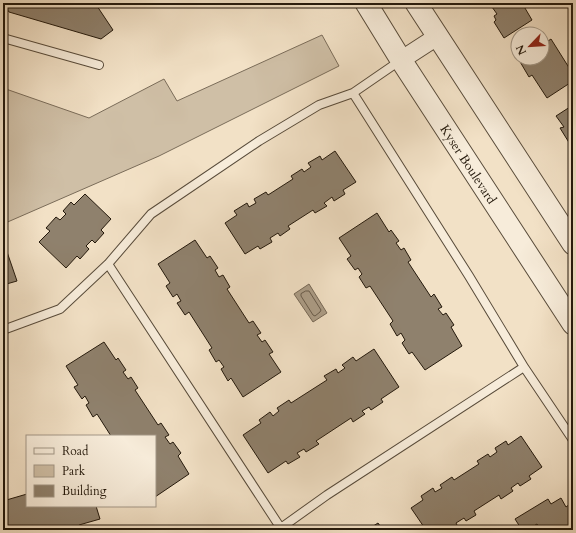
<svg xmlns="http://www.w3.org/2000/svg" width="576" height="533" font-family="Cardo,serif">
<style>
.green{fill:#cfbfa6;stroke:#7a6c59}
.water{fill:#ac9d87;stroke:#766856}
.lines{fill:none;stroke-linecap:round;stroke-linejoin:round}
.shore{stroke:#685b4a;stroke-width:1}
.building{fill:#8f816d;stroke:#24190c}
.service-casing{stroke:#584b3a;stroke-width:10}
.minor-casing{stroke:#584b3a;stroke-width:19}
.tertiary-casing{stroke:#584b3a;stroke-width:23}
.service{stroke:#f7ecda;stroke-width:8}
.minor{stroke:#f7ecda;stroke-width:17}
.tertiary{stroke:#f7ecda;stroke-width:21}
.labels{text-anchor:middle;stroke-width:3.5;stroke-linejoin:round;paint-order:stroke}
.street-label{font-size:13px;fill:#24190c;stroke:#f7ecda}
</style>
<rect width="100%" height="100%" fill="#f2e1c6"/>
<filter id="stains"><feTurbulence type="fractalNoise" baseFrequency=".005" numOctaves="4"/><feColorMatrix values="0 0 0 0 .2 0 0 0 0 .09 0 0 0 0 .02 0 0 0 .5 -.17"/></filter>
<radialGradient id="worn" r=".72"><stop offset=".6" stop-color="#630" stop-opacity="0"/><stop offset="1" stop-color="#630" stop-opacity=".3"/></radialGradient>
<!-- green -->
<path class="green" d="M322,35l17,31 -180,90 -156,68v-136l86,30 75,-39 13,22z"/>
<!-- water -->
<path class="water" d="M309,284l18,29 -14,9 -19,-28z"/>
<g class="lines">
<!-- shore -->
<path class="shore" d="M306,291h3l12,19 -1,2 -5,4 -2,-1 -12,-19v-2z"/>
</g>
<!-- building -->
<path class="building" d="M3,3h92l18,27 -12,9 -92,-27z
M499,3h23l10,17 -28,18 -10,-16 2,-2 -2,-4 3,-2 -5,-7z
M551,39l22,35v7l-26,17 -15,-23 -3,2 -10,-17 4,-2h19v-13z
M573,105v44l-13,-21 4,-1 -8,-11z
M335,151l21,31 -13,8 2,4 -11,7 -2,-4 -8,6 3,3 -12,7 -2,-3 -25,16 2,3 -10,7 -2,-3 -8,5 2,4 -12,7 -2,-3 -13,8 -20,-31 12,-8 -3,-4 13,-8 2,4 7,-4 -2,-4 12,-7 2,3 25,-16 -2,-3 11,-7 2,3 7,-5 -3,-4 12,-7 2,4z
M85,194l26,25 -10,11 3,3 -9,10 -3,-3 -6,6 3,3 -9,10 -3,-3 -11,12 -27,-26 11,-11 -4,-3 10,-11 4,3 6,-6 -3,-3 8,-9 3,3z
M377,213l12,19 2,-2 8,11 -3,2 5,7 3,-2 7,12 -3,2 23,35 3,-3 8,13 -4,2 5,6 3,-2 8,12 -3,2 11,19 -37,24 -13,-18 -3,2 -7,-11 3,-3 -4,-7 -4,3 -7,-12 3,-3 -23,-35 -4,2 -7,-11 3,-3 -4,-6 -3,2 -8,-11 4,-3 -12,-18z
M195,240l12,18 3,-2 8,12 -3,2 4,7 4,-2 7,12 -3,2 22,34 4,-2 8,12 -4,2 5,7 3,-2 8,12 -4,2 12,18 -38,25 -12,-19 -3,3 -7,-12 3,-2 -5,-7 -3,2 -7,-12 3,-2 -23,-36 -4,3 -8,-12 4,-2 -4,-7 -4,3 -7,-11 4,-3 -12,-19z
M3,246h2l12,35 -14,4z
M104,342l12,18 2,-2 8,12 -3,2 5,7 3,-2 7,11 -3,2 23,35 3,-2 8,12 -4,2 5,7 3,-2 8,11 -3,3 11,18 -34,23v-61h-44l-14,-22 -4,3 -7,-12 3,-2 -4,-7 -3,3 -8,-12 4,-2 -12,-19z
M374,349l25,38 -18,12 2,3 -12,8 -2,-3 -7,4 3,3 -12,8 -2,-4 -35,23 3,3 -13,8 -2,-3 -7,4 3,4 -12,7 -2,-3 -18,12 -25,-38 18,-12 -2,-3 11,-8 3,4 6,-5 -2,-3 12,-8 2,3 36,-23 -3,-4 12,-7 2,4 7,-5 -3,-3 11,-8 3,4z
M521,436l21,31 -13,9 2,3 -11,7 -2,-3 -7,5 2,3 -12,8 -2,-4 -25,16 2,4 -10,6 -2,-3 -8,5 2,4 -5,3h-27l-15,-22 12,-8 -2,-4 12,-8 2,4 7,-4 -2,-3 12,-8 2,3 25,-16 -2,-3 11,-7 2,3 7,-5 -2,-4 11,-7 2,4z
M27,494v12h69l4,13 -21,6 1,4 -2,1h-75v-29z
M561,498l5,9 4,-3 3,4 -1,22h-31l-4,-6 -10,6h-5l-7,-11 33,-20 3,5z
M378,523l5,7h-16z"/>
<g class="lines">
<defs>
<path id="service" d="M3,38l96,27
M353,93l116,183 55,91 49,73
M108,264l174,266
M3,330l57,-21 48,-45 43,-50 108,-73 60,-36 34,-12 48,-33
M278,530l49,-35 197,-128"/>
<path id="minor" d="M401,60l37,-24"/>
<g id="tertiary">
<path id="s1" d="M366,3l35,57 172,264"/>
<path d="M416,3l157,241"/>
</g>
</defs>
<!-- service casing -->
<use href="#service" class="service-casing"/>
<!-- minor casing -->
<use href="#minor" class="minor-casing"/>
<!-- tertiary casing -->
<use href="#tertiary" class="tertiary-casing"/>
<!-- service -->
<use href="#service" class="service"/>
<!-- minor -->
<use href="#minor" class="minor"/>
<!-- tertiary -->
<use href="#tertiary" class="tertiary"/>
</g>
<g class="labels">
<!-- street labels -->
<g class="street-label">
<text dy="5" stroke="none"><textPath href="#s1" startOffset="191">Kyser Boulevard</textPath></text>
</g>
</g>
<!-- margin -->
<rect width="576" height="533" fill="none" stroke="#f2e1c6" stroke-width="16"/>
<rect x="4" y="4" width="568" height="525" fill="none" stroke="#24190c" stroke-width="2"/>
<rect x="8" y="8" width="560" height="517" fill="none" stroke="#24190c"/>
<!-- legend -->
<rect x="26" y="435" width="130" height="72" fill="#f7ecda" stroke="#a39888"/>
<rect x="34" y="448" width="20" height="6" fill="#f7ecda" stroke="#a39888"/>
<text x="62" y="455" font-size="12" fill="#24190c">Road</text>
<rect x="34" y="465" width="20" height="12" fill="#cfbfa6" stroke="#a39888"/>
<text x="62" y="475" font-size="12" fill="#24190c">Park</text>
<rect x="34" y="485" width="20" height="12" fill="#8f816d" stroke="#a39888"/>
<text x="62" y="495" font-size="12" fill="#24190c">Building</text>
<!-- north arrow -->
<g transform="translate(530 46) rotate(245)"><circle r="19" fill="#f7ecda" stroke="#a39888"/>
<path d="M0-3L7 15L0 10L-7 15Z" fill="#8f2418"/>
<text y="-6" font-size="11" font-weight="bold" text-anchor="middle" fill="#24190c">N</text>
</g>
<rect width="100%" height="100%" filter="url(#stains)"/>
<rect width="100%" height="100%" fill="url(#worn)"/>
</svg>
